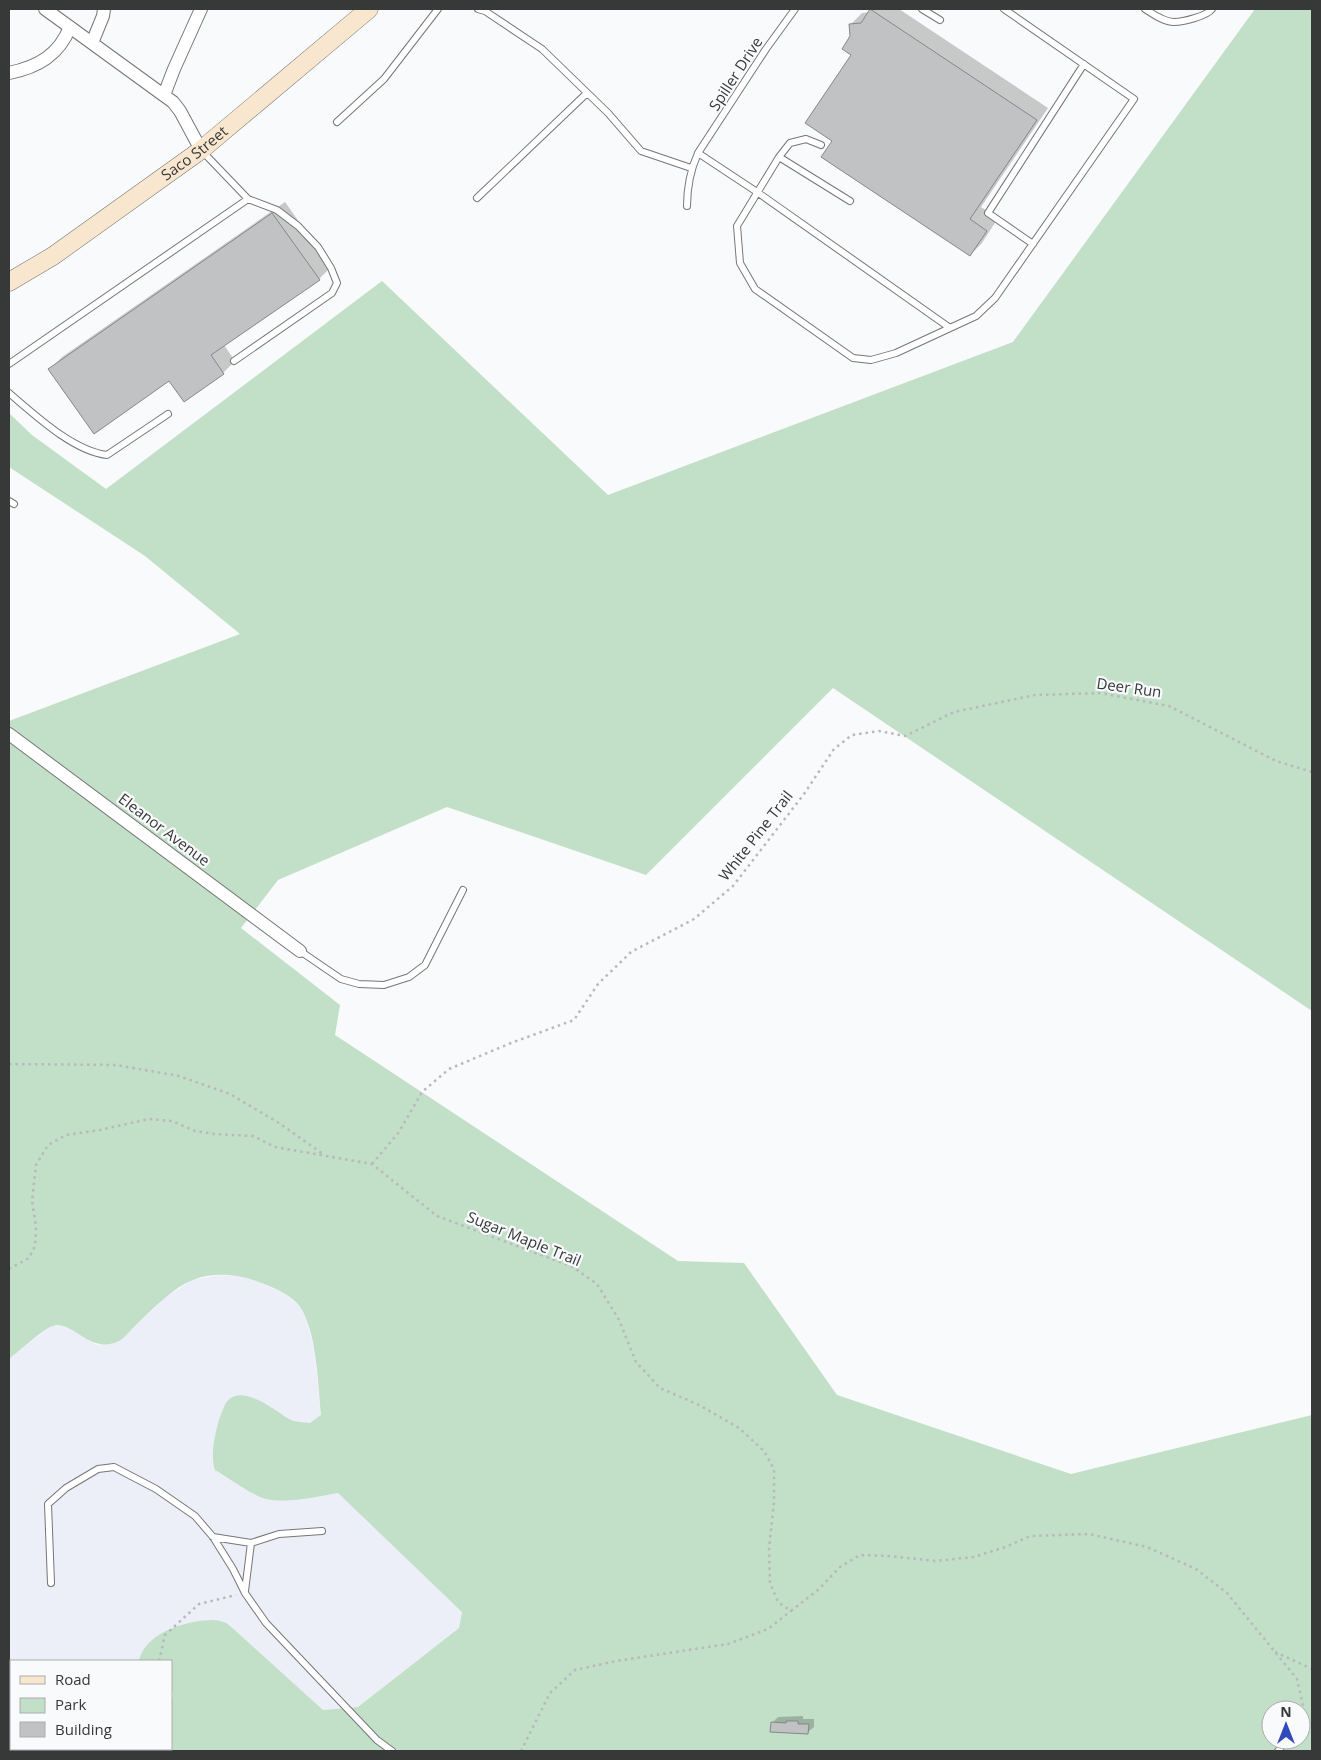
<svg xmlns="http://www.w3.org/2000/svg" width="1321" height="1760" font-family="'Open Sans',sans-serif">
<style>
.built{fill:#eceff8}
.green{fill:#c2dfc8;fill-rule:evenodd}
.shadow{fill:#0003}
.building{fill:#c1c2c3;stroke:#868788}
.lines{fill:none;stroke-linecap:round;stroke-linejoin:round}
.lane-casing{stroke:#767678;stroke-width:8}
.street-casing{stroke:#767678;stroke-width:14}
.secondary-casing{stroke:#767678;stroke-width:19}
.path{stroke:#b8b9ba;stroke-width:2.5;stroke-dasharray:2.5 4;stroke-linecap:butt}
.lane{stroke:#fff;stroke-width:6}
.street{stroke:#fff;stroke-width:12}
.secondary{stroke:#f8e7ce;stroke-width:18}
.labels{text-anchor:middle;stroke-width:4.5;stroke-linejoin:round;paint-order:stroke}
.street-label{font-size:15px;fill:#373838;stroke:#f9fafb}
</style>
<rect width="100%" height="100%" fill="#f9fafb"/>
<!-- built -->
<path class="built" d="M219,1275l28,2 36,16 14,10 10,16 8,36 6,61 -11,7 -17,-2 -42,-24 -36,73 45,27 19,3 41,-3 18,-4 124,118 -3,17 -101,79 -35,3 -95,-86 -12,-4 -18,1 -19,5 -39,35h-129v40l-2,-1v-338l2,-5 40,-31h15l31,19 22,-3 47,-45 26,-17z"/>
<!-- green -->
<path class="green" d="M1255,9h57v1002l-479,-323 -187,187 -199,-68 -169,73 -37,48 99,77 -5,30 343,226 66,2 93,132 234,79 241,-59v336h-1303v-51l2,1v48h160v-43l2,-13 -2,-2v-30l-32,-1c7,-28 49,-40 74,-40 5,0 11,2 15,4l95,86 35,-3 101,-79 3,-16 -124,-119c-20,4 -62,13 -80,3 -15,-7 -29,-18 -43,-26 -5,-14 0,-36 4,-50 2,-6 4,-12 7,-17 15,-22 50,9 65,17 5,2 13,2 19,3l11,-8c-3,-29 -4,-92 -25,-113 -11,-10 -26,-16 -40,-21 -19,-7 -44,-9 -63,-1 -20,7 -44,33 -59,47 -5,5 -11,13 -17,15 -30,12 -45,-25 -67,-15 -11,6 -28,22 -39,30l-2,5v-641l231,-87 -95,-78 -136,-89v-54l23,22 74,54 276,-208 226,214 405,-153zM1271,1710h30v30h-30z"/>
<!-- shadow -->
<path class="shadow" d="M872,9h27l149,99 -67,99 17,11 -16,25 -12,12 -137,-115 20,-86 -3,-29 12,-12 8,-1z
M285,202l46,65 -12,12 -95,66 11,16 -12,12 -39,27 -15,-20 -119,-11 12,-12z
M803,1716v3h11v8l-6,5 -36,-9 6,-6z"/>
<!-- building -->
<path class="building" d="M870,9l167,111 -67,99 17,12 -17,25 -149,-99 11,-16 -27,-18 46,-68 -9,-6 8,-13 -1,-12 12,-1z
M272,213l48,67 -109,75 13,19 -40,28 -15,-21 -75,53 -46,-65z
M786,1721h12v3h11l-1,10 -38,-2 1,-10 15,1z"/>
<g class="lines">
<defs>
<path id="lane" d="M478,9l7,2 57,38 66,64 33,38 50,17
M922,9l18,11
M1145,9c8,5 19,13 29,13 9,0 33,-6 38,-13
M337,122l47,-43 54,-70
M202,151l46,48 29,11 21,16 20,21 13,21 6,15 -5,10 -98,68
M698,153l59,39 193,136 26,-12 19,-18 139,-199 -130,-90
M779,157l11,-14 16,-4 15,6
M477,198l110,-105
M850,201l-71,-44 -42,69 3,37 15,26 98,69 18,2 25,-7 54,-25
M687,206c0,-20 3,-35 11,-53l68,-104 29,-40
M1033,244l-45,-31 96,-149
M9,364l239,-165
M9,393c26,22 64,58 98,62l61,-41
M9,501l5,3
M300,951l41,28 18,5 25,1 25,-8 16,-12 38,-75
M213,1537l38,6 28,-9 43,-3
M51,1583l-3,-79 18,-16 32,-19 16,-2 42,22 39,27 18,21 20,32 12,24 21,30 111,117 15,11
M245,1591l6,-48
M1278,1751l2,-2"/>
<path id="street" d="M45,9l128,93 7,9 21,39
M92,43l11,-27 1,-7
M9,73c29,-6 50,-18 61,-46
M164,95l10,-26 27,-60
M9,734l291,217"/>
<g id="secondary">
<path id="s1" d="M9,282l44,-26 148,-106 168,-141"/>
</g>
</defs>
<!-- lane casing -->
<use href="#lane" class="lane-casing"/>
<!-- street casing -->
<use href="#street" class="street-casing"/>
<!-- secondary casing -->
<use href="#secondary" class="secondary-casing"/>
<!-- path -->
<path class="path" d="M9,1064l107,1 63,11 51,18 49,29 44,31
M372,1164l27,-32 23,-40 27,-23 62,-26 63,-23 24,-36 33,-32 63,-33 39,-33 71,-92 30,-45 18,-14 27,-4 26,5 49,-24 81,-17 65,-2 69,13 107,55 36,11
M9,1269l20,-11 6,-12 1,-20 -4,-25 4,-36 12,-20 18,-10 34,-5 49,-11 23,2 23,10 19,3 39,2 22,11 97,17 65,52 136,51 24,17 22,36 17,42 24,26 39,17 40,23 25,23 10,18v33l-5,47 1,34 8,19 13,9 28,-22 21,-22 20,-12 30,1 45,5 39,-4 34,-11 22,-10 59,-2 58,13 49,22 31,24 70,86 7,31 -3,12
M1275,1652l37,17
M159,1661l6,-26 34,-31 37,-9
M9,1747l2,-1
M80,1749l2,2
M119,1751v-2
M521,1751l29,-58 25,-23 41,-9 112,-17 40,-15 23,-18"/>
<!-- lane -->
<use href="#lane" class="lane"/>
<!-- street -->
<use href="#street" class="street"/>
<!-- secondary -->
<use href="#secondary" class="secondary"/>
</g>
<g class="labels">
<!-- street labels -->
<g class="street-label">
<text transform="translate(736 74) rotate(-57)" y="5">Spiller Drive</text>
<text dy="5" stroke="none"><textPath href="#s1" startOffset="226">Saco Street</textPath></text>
<text transform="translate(1129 688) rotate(8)" y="5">Deer Run</text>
<text transform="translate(164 830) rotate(37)" y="5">Eleanor Avenue</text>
<text transform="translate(756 836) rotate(-52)" y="5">White Pine Trail</text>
<text transform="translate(524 1239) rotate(22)" y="5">Sugar Maple Trail</text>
</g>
</g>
<!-- border -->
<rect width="1321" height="1760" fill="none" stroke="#373838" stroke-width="20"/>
<!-- legend -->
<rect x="10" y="1660" width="162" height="90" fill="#f9fafb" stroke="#abacad"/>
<rect x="20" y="1676" width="25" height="8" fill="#f8e7ce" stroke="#abacad"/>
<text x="55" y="1685" font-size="15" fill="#373838">Road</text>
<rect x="20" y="1698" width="25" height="15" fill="#c2dfc8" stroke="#abacad"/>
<text x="55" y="1710" font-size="15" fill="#373838">Park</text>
<rect x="20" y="1722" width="25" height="15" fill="#c1c2c3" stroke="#abacad"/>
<text x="55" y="1735" font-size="15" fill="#373838">Building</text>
<!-- north arrow -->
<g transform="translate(1286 1725)"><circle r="24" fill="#f9fafb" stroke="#abacad"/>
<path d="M0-4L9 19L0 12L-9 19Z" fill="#324bbc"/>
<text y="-8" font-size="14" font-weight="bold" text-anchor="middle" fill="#373838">N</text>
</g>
</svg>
